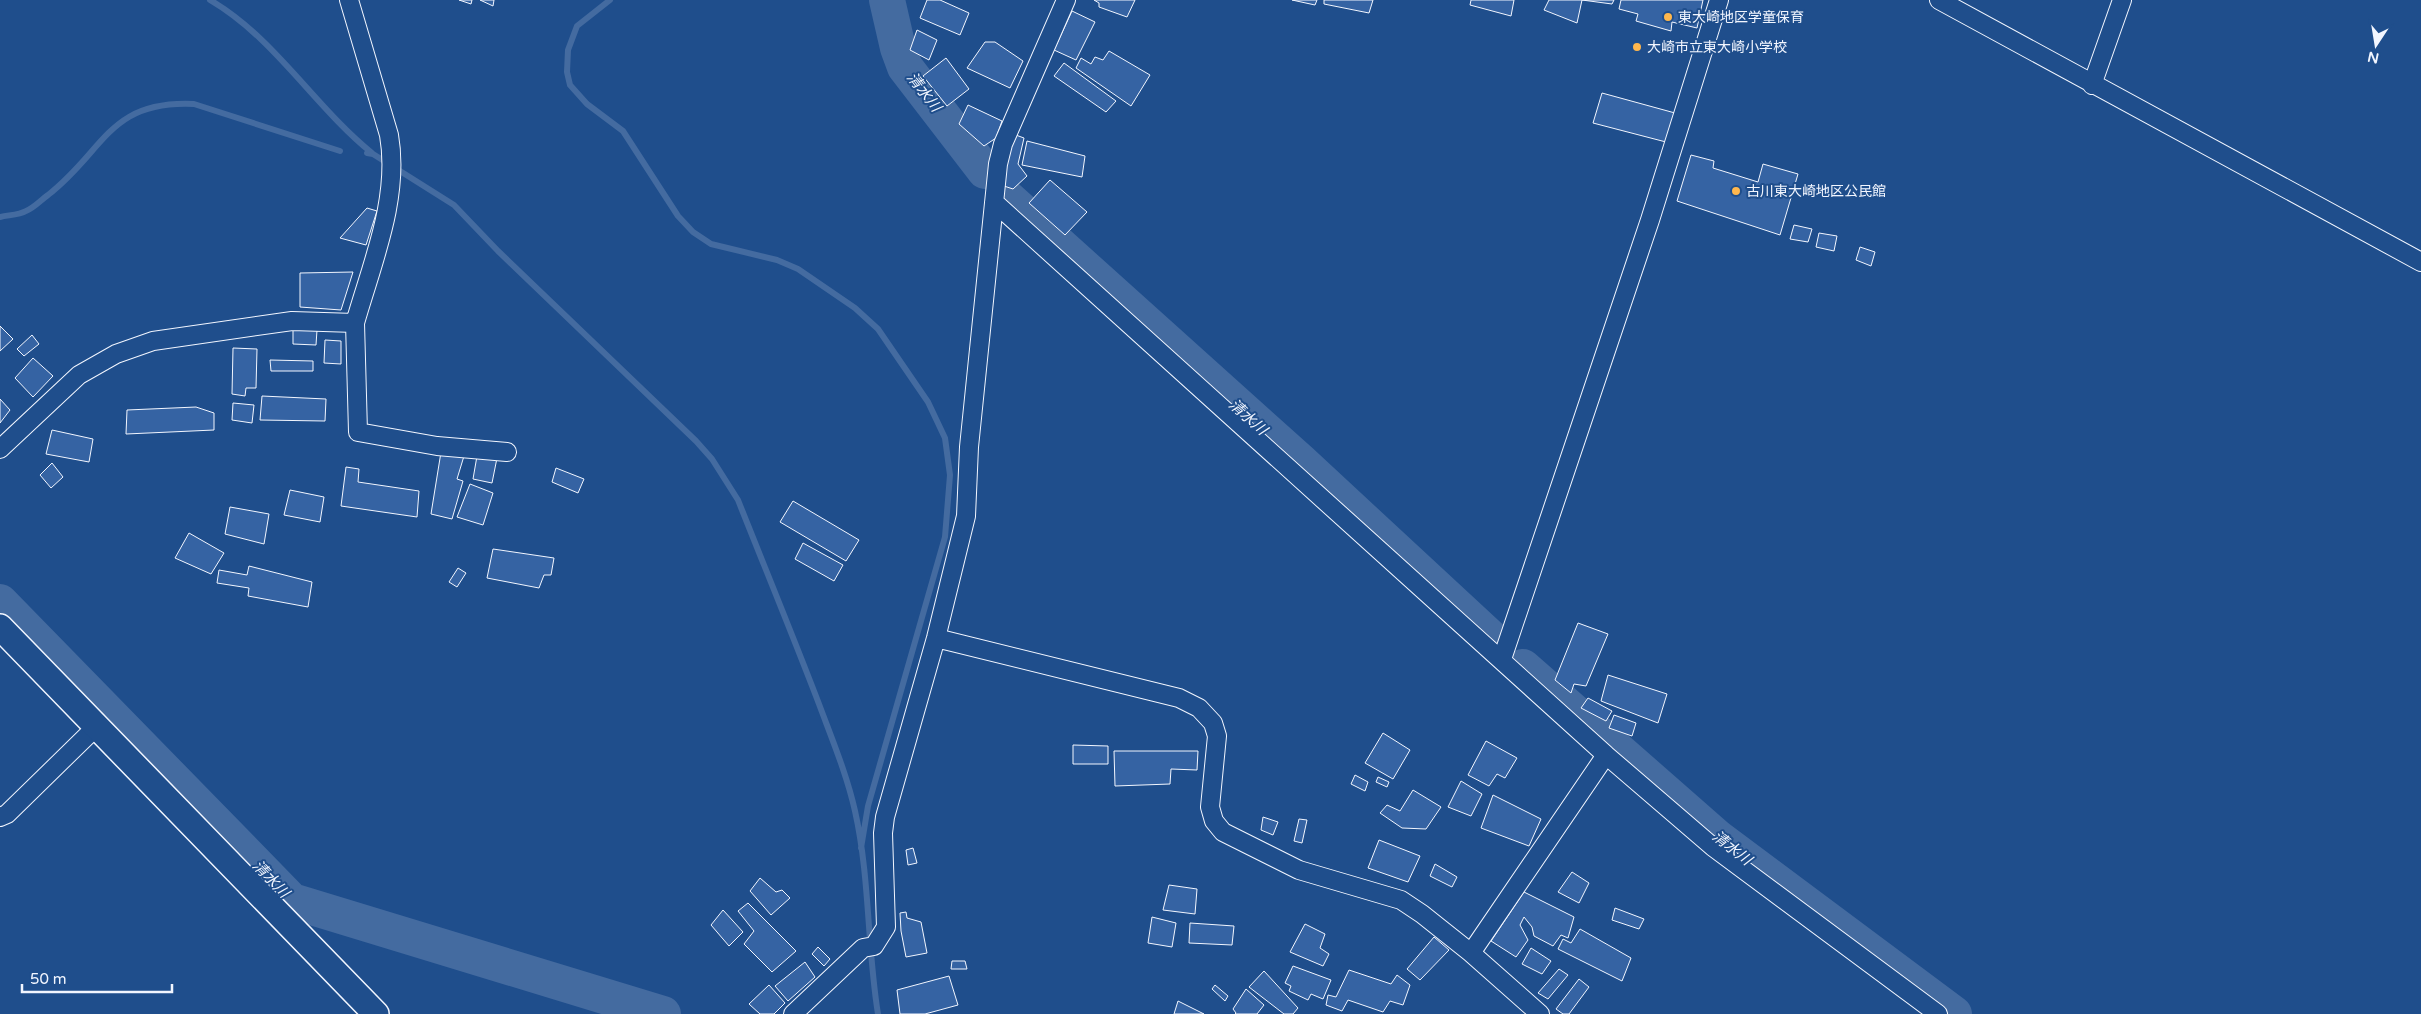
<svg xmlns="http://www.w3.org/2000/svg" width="2421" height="1014" font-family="'Varela Round','Noto Sans JP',sans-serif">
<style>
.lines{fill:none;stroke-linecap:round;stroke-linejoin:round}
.stream{stroke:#446ba0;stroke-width:6}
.river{stroke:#446ba0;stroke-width:36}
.building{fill:#3563a3;stroke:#f2f6ff}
.street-casing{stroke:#f2f6ff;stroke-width:20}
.secondary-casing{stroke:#f2f6ff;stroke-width:28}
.street{stroke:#1f4e8c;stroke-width:18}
.secondary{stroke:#1f4e8c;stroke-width:25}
.poi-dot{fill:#ffb74d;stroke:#1f4e8c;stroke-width:2}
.labels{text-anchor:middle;stroke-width:4;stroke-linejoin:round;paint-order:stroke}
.poi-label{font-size:14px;fill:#f2f6ff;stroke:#1f4e8c;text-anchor:start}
.water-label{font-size:15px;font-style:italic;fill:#f2f6ff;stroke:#1f4e8c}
</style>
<rect width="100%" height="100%" fill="#1f4e8c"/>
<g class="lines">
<!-- stream -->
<path class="stream" d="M210,0c65,38 104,106 162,153
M610,0l-33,26 -9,24 -1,22 3,13 17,19 36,27 55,85 15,16 18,12 66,16 21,9 57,39 23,21 50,73 17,36 5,37 -5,62 -77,269 -7,42
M367,153l6,1 81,51 44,46 198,190 16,18 26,41c27,68 55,136 81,204 13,35 28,71 36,107 15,67 12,136 23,203
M0,217c8,-2 19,-2 26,-6 8,-3 15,-11 22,-16 57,-44 60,-95 146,-91l146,47"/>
<!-- river -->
<path class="river" d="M887,0l11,48 7,19 80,104
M1004,195l297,267 191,177
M0,602l292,299 371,113
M1523,667l195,171 236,176"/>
</g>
<!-- building -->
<path class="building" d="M459,0h13l-1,4z
M480,0h14l-1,6z
M927,0h13l29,13 -9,22 -40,-17z
M1094,0h41l-8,17 -28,-10v-4z
M1292,0h25l-2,5z
M1324,0h49l-4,13 -45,-9z
M1471,0h43l-3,16 -41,-11z
M1549,0h65l-2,4 -30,-4 -5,23 -33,-13z
M1621,0h82l-6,28 -25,-6 -1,9 -35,-10 2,-7 -19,-5z
M1072,11l23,11 -19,38 -22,-10z
M917,30l20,10 -8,20 -19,-10z
M985,42h10l28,19 -13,27 -43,-20z
M1109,51l41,24 -19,31 -55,-38 5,-10 10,6 4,-7 8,3z
M946,58l23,31 -22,17 -24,-30z
M1064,63l52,38 -10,11 -52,-36z
M1602,93l73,20 -9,29 -73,-19z
M968,105l34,16 -6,17 -12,8 -25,-22z
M1013,134l11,4 -6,26 9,12 -14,13 -12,-4z
M1027,141l58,15 -3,21 -60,-12z
M1691,155l23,6 -1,7 45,14 5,-18 35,10 -18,61 -103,-34z
M1050,180l37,32 -22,23 -36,-32z
M367,208l10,3 -11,34 -26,-7z
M1794,225l18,4 -4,13 -18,-3z
M1819,233l18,3 -3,15 -18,-4z
M1860,247l15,5 -4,14 -15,-6z
M353,272l-12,38 -41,-3v-34z
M0,326l13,13 -13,12z
M293,329l24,1 -1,15 -23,-1z
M32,335l7,9 -15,12 -7,-7z
M325,340l16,1v23l-17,-1z
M233,348l24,1 -1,39h-10l-1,8 -13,-2z
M33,358l20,18 -20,21 -18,-19z
M270,360l43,1v10h-42z
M262,396l64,3 -1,22 -65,-1z
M0,399l10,11 -10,13z
M233,403l21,2 -2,18 -20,-3z
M196,407l18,6v17l-88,4 1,-24z
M52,430l41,9 -4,23 -43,-8z
M441,452l23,4 -7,23 6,2 -11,38 -21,-5z
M477,456l20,2 -5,25 -19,-4z
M52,463l11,14 -12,11 -11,-13z
M346,467l13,2 -1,13 61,9 -2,26 -76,-11z
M556,468l28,11 -6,14 -26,-11z
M470,484l23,9 -10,32 -26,-8z
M290,490l34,7 -4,25 -36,-7z
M793,501l66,39 -13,21 -66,-39z
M230,507l39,7 -5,30 -39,-10z
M189,533l35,20 -13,21 -36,-16z
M803,543l40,22 -9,16 -39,-22z
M493,549l61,9 -3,17h-7l-5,13 -52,-10z
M249,566l63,16 -4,25 -60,-11 1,-8 -32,-5 2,-13 28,5z
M458,568l8,5 -9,14 -8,-5z
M1578,623l30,11 -22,52 -12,-2 -3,9 -16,-13z
M1608,675l59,19 -9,29 -57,-22z
M1588,698l24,13 -6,10 -25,-13z
M1614,715l22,8 -4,13 -23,-8z
M1383,733l27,17 -17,29 -28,-16z
M1486,741l31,17 -12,20 -8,-4 -8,12 -21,-11z
M1073,745l35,1v18h-35z
M1114,751h84l-1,19 -26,-1 -1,15 -55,2z
M1355,775l13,7 -3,9 -14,-7z
M1378,777l11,5 -2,5 -11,-5z
M1461,781l21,13 -11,22 -23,-9z
M1413,790l28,17 -15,22 -24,-1 -22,-15 7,-8 13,6z
M1493,795l48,24 -12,27 -48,-18z
M1263,817l15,5 -5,13 -12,-5z
M1299,819l8,1 -5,23 -8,-2z
M1379,840l41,16 -12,26 -40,-14z
M913,848l4,15 -9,2 -2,-15z
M1435,864l22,13 -5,10 -22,-11z
M1572,872l17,11 -10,20 -21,-11z
M760,878l16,14 6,-2 8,8 -19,17 -21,-24z
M1169,885l28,4 -2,25 -32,-4z
M1524,892l50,25 -6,21 -7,-3 -8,11 -19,-10 -2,-9 -8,-10 -4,8 8,15 -12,17 -25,-16z
M748,903l48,48 -24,21 -28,-28 10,-13 -16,-20z
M1615,908l29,11 -5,10 -27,-9z
M723,910l20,22 -14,14 -18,-21z
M906,912l1,6 14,4 6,31 -21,4 -5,-26 -1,-18z
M1152,917l24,6 -4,24 -24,-4z
M1190,923l44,3 -2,19 -43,-2z
M1305,924l20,10 -5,14 9,6 -6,12 -33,-14z
M1580,929l51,29 -9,23 -64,-32 5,-10 8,4z
M1434,937l15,13 -29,30 -13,-11z
M818,947l12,12 -6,7 -12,-12z
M1531,948l20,13 -9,13 -20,-10z
M952,961h13l2,8h-16z
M805,962l10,15 -27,24 -13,-15z
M1293,966l38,14 -8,19 -12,-5 -3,6 -19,-9 2,-5 -6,-3z
M1559,969l9,6 -20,24 -10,-6z
M1349,970l42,14 6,-9 13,10 -7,20 -13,-4 -7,11 -35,-12 -6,11 -16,-6 2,-10 8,2z
M1264,971l34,37 -5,6h-9l-35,-27z
M949,976l9,29 -33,9h-25l-3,-24z
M1579,979l10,8 -20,27h-6l-7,-5z
M769,985l16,18 -11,11h-14l-11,-10z
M1215,985l13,11 -3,5 -13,-12z
M1246,989l18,16 -7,9h-22l1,-1 -3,-4z
M1178,1001l26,13h-30z"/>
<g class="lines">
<defs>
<path id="street" d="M1939,0l482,262
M2092,85l30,-85
M994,202l612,553 107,92 225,167
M355,323l3,109 79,14 70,6
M0,449l79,-74 37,-21 37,-13 139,-20 63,2c17,-60 45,-125 34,-188l-40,-135
M936,638l243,60 20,10 14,15 4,13 -7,71 4,14 9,11 76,38 102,30 21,14 49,39 69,61
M1502,659l148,-439 69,-220
M0,817l7,-3 89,-87
M1471,953l135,-198
M793,1014l70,-66 11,-2 12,-19 -3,-94 2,-16 51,-179 30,-122 3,-69 29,-283 5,-20 63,-144"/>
<path id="secondary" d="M0,627l376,387"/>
</defs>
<!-- street casing -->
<use href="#street" class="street-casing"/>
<!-- secondary casing -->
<use href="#secondary" class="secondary-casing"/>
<!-- street -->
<use href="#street" class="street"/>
<!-- secondary -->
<use href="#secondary" class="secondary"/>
</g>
<!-- markers -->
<g class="poi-dot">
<circle cx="1668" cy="17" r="5"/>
<circle cx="1637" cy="47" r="5"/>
<circle cx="1736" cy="191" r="5"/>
</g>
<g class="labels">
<!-- poi labels -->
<g class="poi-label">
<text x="1678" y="22">東大崎地区学童保育</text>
<text x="1647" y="52">大崎市立東大崎小学校</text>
<text x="1746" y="196">古川東大崎地区公民館</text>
</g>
<!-- water labels -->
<g class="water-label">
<text transform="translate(924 92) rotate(52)" y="5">清水川</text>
<text transform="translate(1248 417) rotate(42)" y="5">清水川</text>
<text transform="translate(1732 848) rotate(38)" y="5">清水川</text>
<text transform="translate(271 879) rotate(46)" y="5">清水川</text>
</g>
</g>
<!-- north arrow -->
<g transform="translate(2376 45) rotate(192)" stroke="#1f4e8c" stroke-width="4" paint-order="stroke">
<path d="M0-4L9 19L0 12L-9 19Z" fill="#f2f6ff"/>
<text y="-8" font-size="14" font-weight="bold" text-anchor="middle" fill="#f2f6ff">N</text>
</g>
<!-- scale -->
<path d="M22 984v8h150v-8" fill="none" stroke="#f2f6ff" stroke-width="2.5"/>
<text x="30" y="984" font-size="15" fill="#f2f6ff" stroke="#1f4e8c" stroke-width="4" paint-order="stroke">50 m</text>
</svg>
